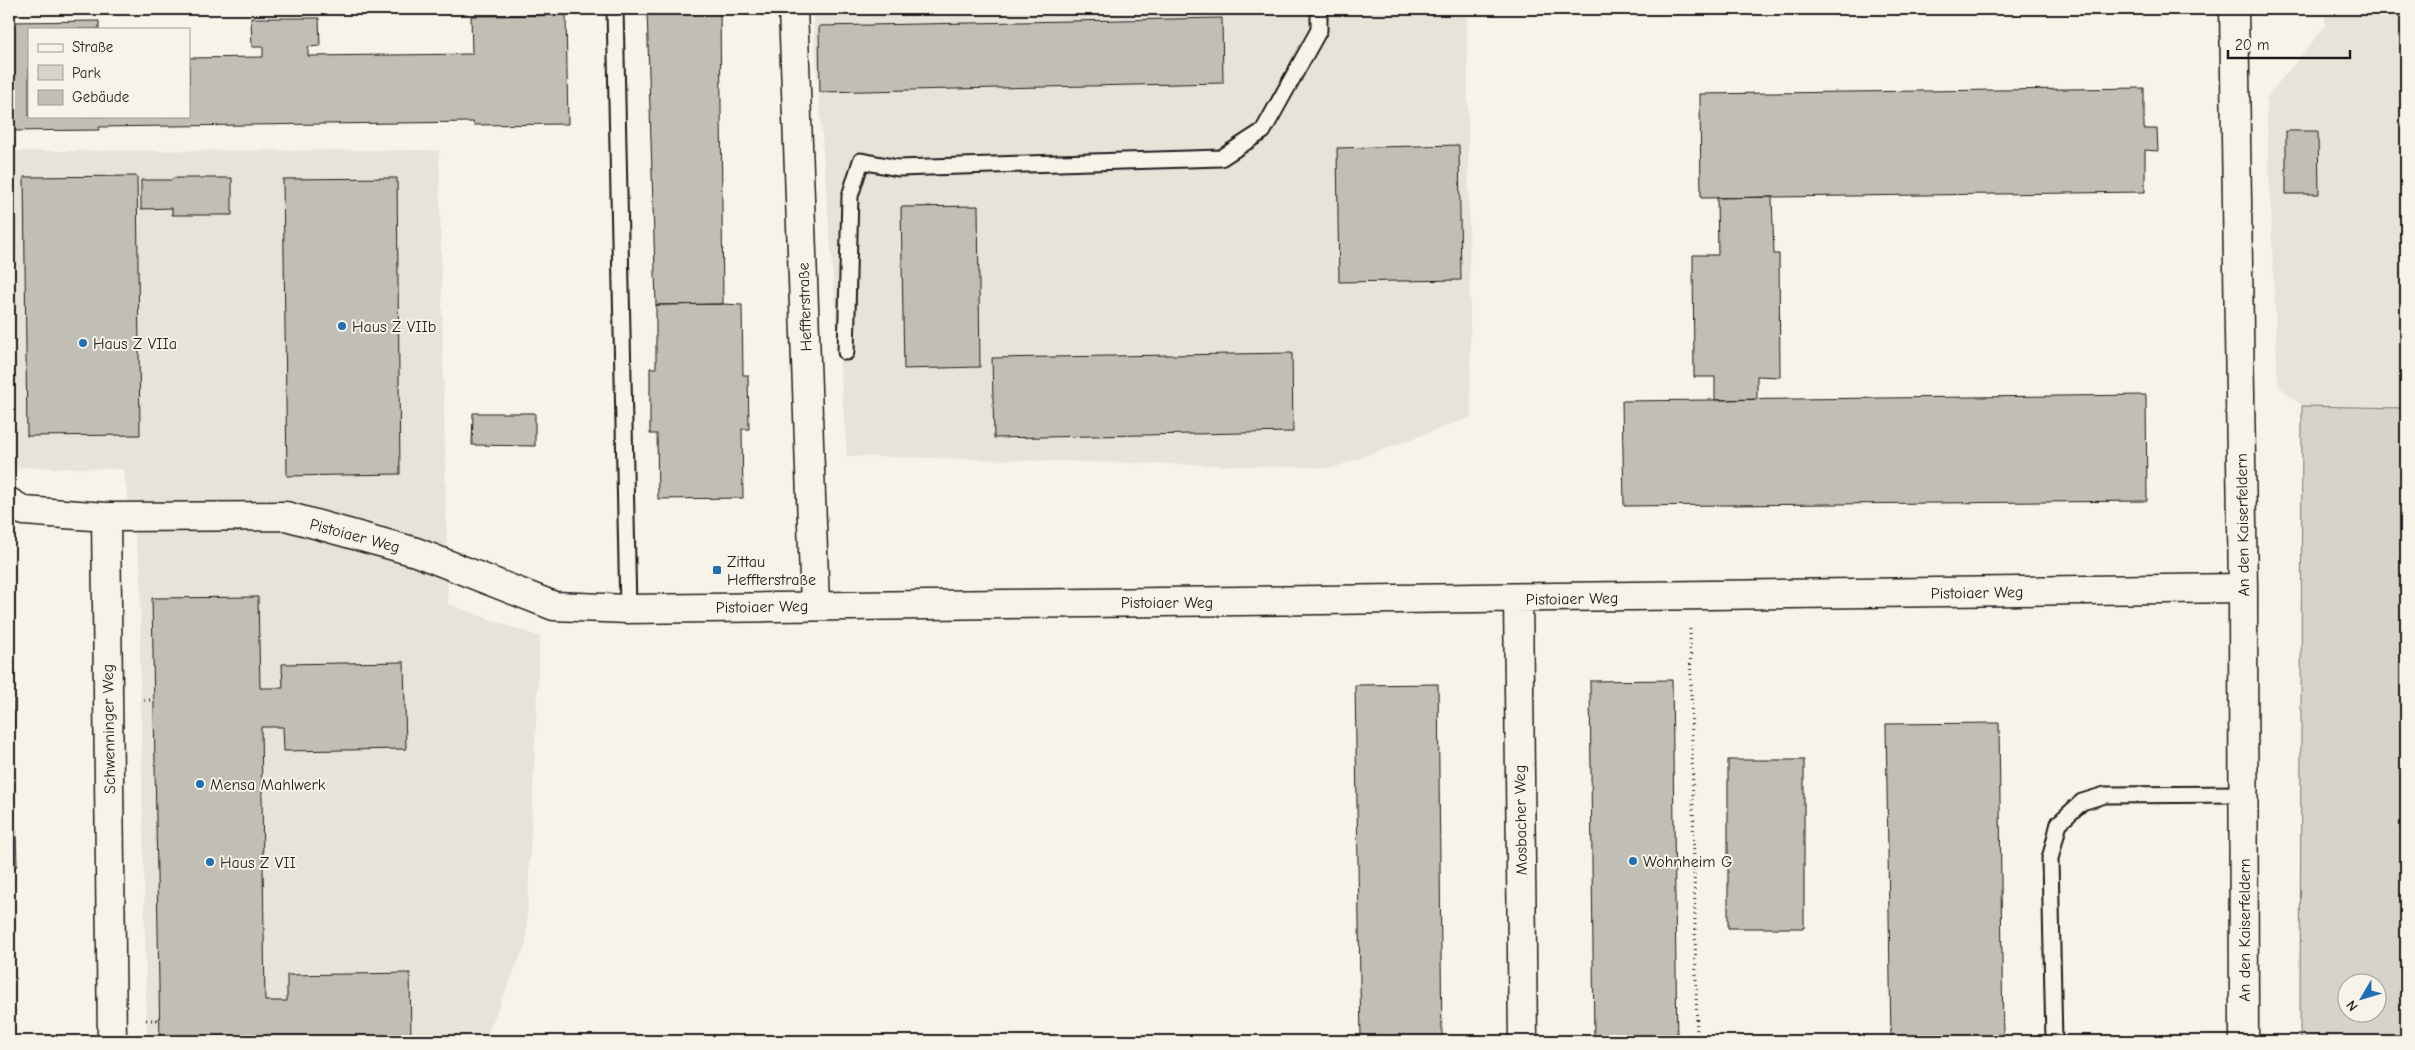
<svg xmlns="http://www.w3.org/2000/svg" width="2415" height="1050" font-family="'Comic Neue',sans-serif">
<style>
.built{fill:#e6e3d9}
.green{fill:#d7d3cb;stroke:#7a7874;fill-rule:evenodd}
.building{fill:#c0beb5;stroke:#1c1c1c}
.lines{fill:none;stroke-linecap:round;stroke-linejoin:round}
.lane-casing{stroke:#1c1c1c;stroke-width:19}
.street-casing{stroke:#1c1c1c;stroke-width:31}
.path{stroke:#1c1c1c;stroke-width:3;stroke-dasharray:1 4;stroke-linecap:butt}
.lane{stroke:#f7f3e8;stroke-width:15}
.street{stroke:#f7f3e8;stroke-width:28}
.poi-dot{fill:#1f6fb2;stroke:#f7f3e8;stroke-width:2}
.labels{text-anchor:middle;stroke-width:4;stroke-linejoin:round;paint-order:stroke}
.street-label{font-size:16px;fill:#1c1c1c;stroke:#f7f3e8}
.poi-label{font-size:16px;fill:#1c1c1c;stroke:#f7f3e8;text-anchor:start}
</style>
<rect width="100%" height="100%" fill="#f7f3e8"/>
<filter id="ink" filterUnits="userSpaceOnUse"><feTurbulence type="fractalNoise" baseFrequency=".02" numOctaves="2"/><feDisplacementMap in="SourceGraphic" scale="10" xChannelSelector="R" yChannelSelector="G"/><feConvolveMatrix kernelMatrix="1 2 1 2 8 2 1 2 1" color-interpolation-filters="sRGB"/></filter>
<g filter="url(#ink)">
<!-- built -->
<path class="built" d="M812,9h655l4,408 -138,51 -486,-12z
M2324,9h82v399l-104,-2 -24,-21 -12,-287 60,-73z
M439,150l9,454 92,33 -14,306 -39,92 1,6h-341l-7,-369 1,-100 -18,-103 -114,-2v-316z"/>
<!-- green -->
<path class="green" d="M2302,406l104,2v632l-106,-2zM2348,982h30v30h-30z"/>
<!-- building -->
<path class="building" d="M647,9h73l3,295 -67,1z
M566,15l2,109 -94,1 -1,-3 -374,5v3l-90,1v-109l90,-1v8h-70v87h160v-58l74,-1v-10h-11l-1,-29h68l1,28 -12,1v9l164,-2 -1,-38z
M1222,18l1,65 -403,9 -1,-66z
M2144,88v41h13l1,22 -13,-1v42l-444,6 -1,-104z
M2286,131h32l1,63h-33z
M1459,145l2,135 -122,2 -2,-134z
M137,176l3,259 -113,1 -3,-259z
M173,178h59v37h-60v-7l-31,1v-29h31z
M397,178l3,296 -113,2 -4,-297z
M1772,197l2,57h5l1,123 -23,-1v23l-42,1v-23h-21l-1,-122h25l-1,-57z
M978,206l2,161 -76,2 -3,-162z
M723,304l19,1 1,70h5l1,54h-7l1,69 -85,1 -1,-65h-7v-66h6v-63z
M1292,353l1,79 -299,6 -2,-80z
M2146,395l1,106 -523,5 -2,-105z
M473,413h62v33l-63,-1z
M258,597l2,91h23l-1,-24 122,-2 2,87 -122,2 -1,-24h-22l4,274h22v-26l123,-2 1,68h-251l-8,-443z
M1672,680l5,361h-83l-4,-360z
M1438,684l4,357h-81l-6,-356z
M9,695h4l1,36h-5z
M1999,723l4,318h-112l-5,-317z
M1728,760h76v168h-76z
M16,829l1,37h-8v-36z"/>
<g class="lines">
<defs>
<path id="lane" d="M615,9l13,600
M846,352l4,-156 11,-35 37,7 323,-10 42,-27 56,-101v-21
M2054,1041l-4,-182 9,-36 23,-21 23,-7 139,-1"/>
<path id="street" d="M793,9l22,596
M2234,9l9,579 1,453
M9,502l15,9 82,6 180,-1 130,36 138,54 74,3 1615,-21
M106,517l6,524
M1518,599l5,442"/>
</defs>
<!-- lane casing -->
<use href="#lane" class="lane-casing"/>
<!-- street casing -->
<use href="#street" class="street-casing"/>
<!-- path -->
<path class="path" d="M1690,629l7,412
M144,700h9
M146,1020h13"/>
<!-- lane -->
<use href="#lane" class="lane"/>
<!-- street -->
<use href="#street" class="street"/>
</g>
</g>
<!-- markers -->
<g class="poi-dot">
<circle cx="342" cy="326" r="5"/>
<circle cx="83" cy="343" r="5"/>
<rect x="712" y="565" width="10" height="10" rx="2.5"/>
<circle cx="200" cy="784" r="5"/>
<circle cx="1633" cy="861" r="5"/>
<circle cx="210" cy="862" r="5"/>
</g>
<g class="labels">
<!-- street labels -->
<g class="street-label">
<text transform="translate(804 307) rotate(-92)" y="6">Heffterstraße</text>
<text transform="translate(2242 525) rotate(-91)" y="6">An den Kaiserfeldern</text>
<text transform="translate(355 535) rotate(15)" y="6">Pistoiaer Weg</text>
<text transform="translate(1977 592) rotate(-1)" y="6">Pistoiaer Weg</text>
<text transform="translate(1572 598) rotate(-1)" y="6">Pistoiaer Weg</text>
<text x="1167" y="608">Pistoiaer Weg</text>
<text transform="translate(762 606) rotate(-1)" y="6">Pistoiaer Weg</text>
<text transform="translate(108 729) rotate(-91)" y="6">Schwenninger Weg</text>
<text transform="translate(1520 820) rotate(-91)" y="6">Mosbacher Weg</text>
<text transform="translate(2244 930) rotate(-90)" y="6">An den Kaiserfeldern</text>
</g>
<!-- poi labels -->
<g class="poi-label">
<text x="352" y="332">Haus Z VIIb</text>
<text x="93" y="349">Haus Z VIIa</text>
<text x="727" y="567">Zittau<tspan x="727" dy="18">Heffterstraße</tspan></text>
<text x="210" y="790">Mensa Mahlwerk</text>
<text x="1643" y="867">Wohnheim G</text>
<text x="220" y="868">Haus Z VII</text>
</g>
</g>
<!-- margin -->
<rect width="2415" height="1050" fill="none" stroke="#f7f3e8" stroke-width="30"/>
<rect x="15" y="15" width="2385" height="1020" fill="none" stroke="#1c1c1c" stroke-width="2" filter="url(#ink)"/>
<!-- legend -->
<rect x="28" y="28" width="162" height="90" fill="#f7f3e8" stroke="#9f9d96"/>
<rect x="38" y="44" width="25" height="8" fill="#f7f3e8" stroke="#9f9d96"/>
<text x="72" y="52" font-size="15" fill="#1c1c1c">Straße</text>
<rect x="38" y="65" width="25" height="15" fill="#d7d3cb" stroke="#9f9d96"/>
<text x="72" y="78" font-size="15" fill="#1c1c1c">Park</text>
<rect x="38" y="90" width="25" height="15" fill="#c0beb5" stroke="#9f9d96"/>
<text x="72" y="102" font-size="15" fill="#1c1c1c">Gebäude</text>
<!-- north arrow -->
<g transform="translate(2362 998) rotate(232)"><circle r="24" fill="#f7f3e8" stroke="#9f9d96"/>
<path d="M0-4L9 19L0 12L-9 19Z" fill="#1f6fb2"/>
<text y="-8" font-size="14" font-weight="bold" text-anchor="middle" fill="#1c1c1c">N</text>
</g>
<!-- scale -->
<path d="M2228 50v8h122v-8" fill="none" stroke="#1c1c1c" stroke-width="2.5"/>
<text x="2235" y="50" font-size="15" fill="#1c1c1c" stroke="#f7f3e8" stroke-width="4" paint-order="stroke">20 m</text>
</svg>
